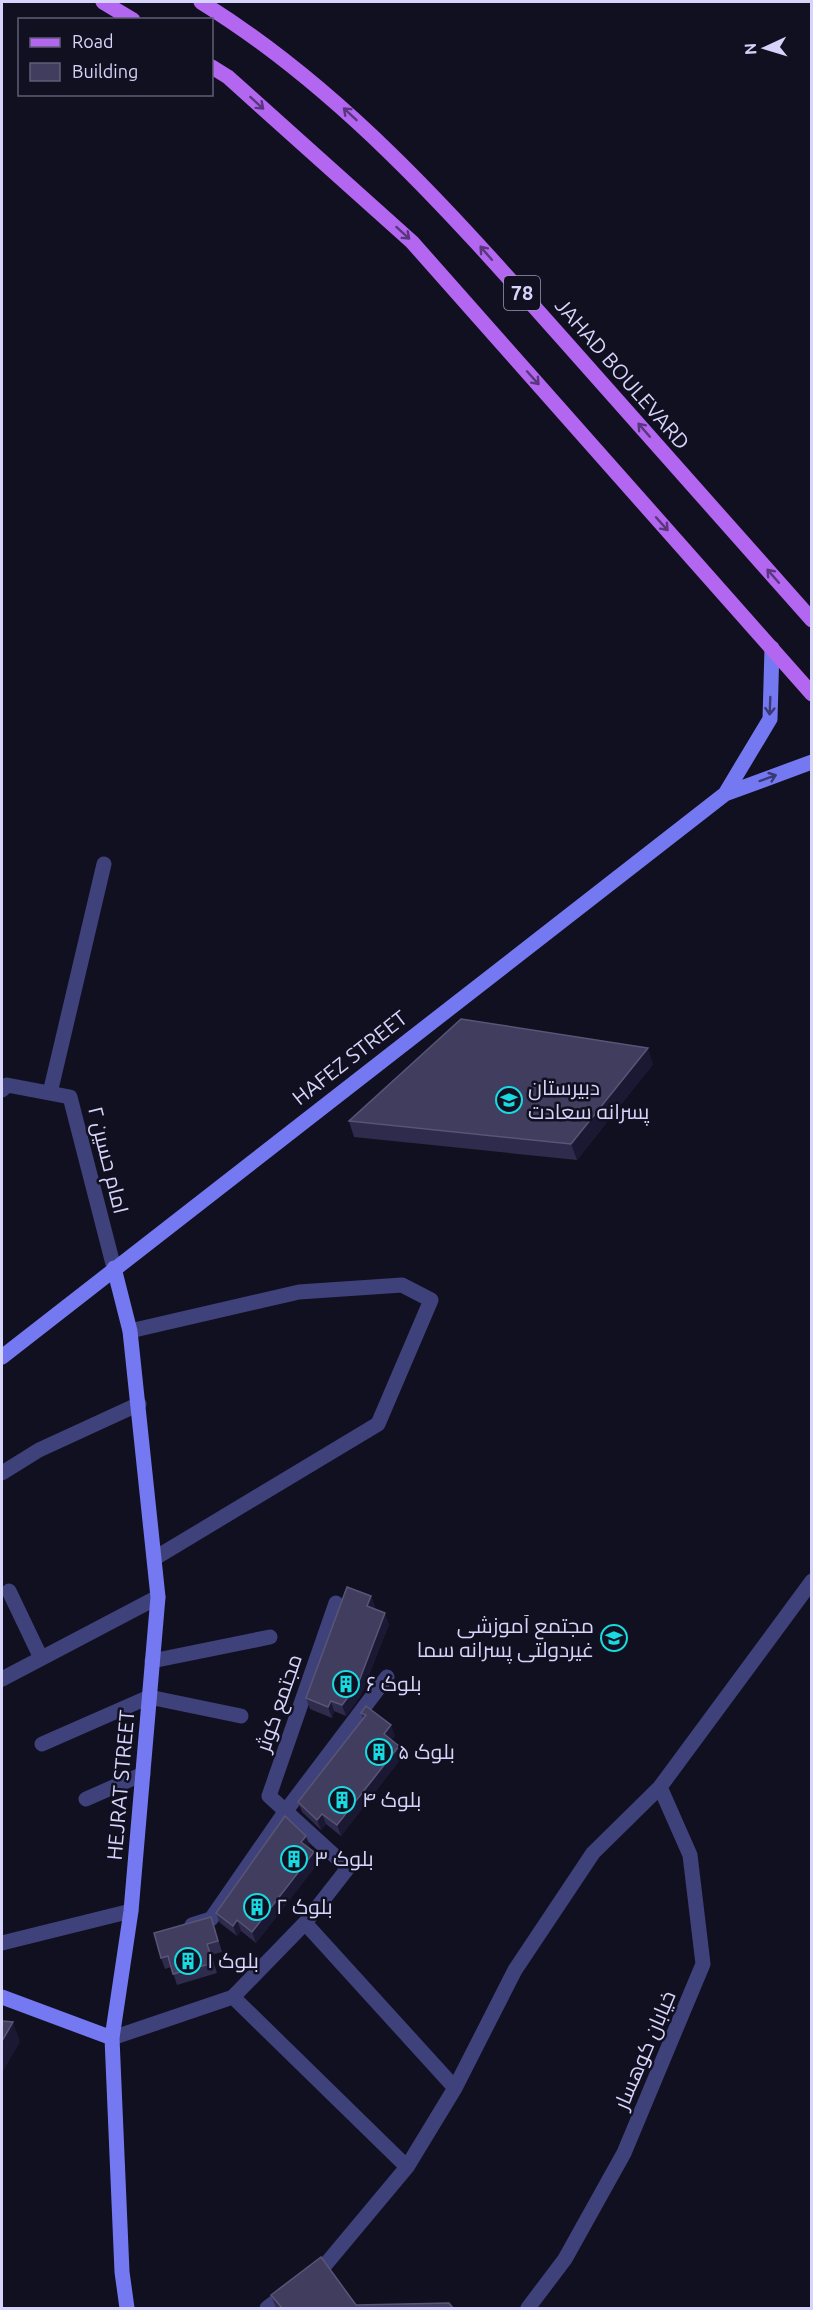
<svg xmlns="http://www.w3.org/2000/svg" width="813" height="2310" font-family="Ubuntu,Cairo,sans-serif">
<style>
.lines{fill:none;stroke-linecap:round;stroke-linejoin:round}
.street{stroke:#3f417b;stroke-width:15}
.secondary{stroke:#7579f1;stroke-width:15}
.primary{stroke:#b366ef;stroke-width:15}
.wall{fill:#2f2b4c}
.shaded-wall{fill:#1b1833}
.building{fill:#413d5f;stroke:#585577;stroke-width:1.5}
.oneway{stroke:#5a377d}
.oneway2{stroke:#393a74}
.labels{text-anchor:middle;stroke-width:5;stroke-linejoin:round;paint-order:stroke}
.shield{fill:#111020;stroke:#9b99b9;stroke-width:1.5}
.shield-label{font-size:20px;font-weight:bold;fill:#d6d4fa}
.street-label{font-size:21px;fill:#d6d4fa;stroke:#111020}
.poi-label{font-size:21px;fill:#d6d4fa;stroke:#111020;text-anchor:start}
</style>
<rect width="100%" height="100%" fill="#111020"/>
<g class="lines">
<!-- street -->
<path class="street" d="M2,1090l5,-5 63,12 44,171
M50,1093l54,-229
M130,1331l169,-39 103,-7 29,15 -53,124 -223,134
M2,1473l37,-23 100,-46
M9,1591l32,67
M152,1661l118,-24
M2,1679l156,-82
M42,1744l107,-47 92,19
M86,1799l57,-25
M305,1923l150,165
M192,1925l19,-6 74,-107 102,-135
M2,1943l129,-32
M233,1997l174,170
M112,2038l121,-41 72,-74 43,-55 -79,-72 67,-193
M310,2276l16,-12 81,-97 48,-79 60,-118 78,-117 67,-66 152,-206
M267,2308l24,-18
M528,2308l37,-49 59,-106 79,-189 -13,-109 -30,-68"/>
<!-- secondary -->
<path class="secondary" d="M725,794l45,-75 2,-71
M114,1268l16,63 28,266 -27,314 -19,127 10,234 5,36
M2,1357l723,-563 87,-32
M2,1997l110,41"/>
<!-- primary -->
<path class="primary" d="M103,2l30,18
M201,2c141,87 251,212 361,336 83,94 166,188 250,282
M212,67l16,10 184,165 400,452"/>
</g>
<!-- wall -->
<path class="wall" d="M653,1064l-76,96 -223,-23 -5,-16z
M371,1596l4,11 -1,2 15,15 -28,71 -15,21 -12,-5 -2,7 -22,-9 -4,-11z
M366,1706l29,30 -4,4 12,16 -62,80 -15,-12 -5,6 -19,-18 -4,-10 65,-83 -2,-6z
M310,1846l-2,2 10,15 -62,80 -15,-12 -4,5 -17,-13 -4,-10z
M215,1928l7,24 -11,3 6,18 -40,12 -6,-18 -6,2 -4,-11z
M271,2295l85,10 97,3h-177z"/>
<!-- shaded-wall -->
<path class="shaded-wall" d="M648,1048l5,16 -76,96 -6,-16z
M371,1596l4,11 -4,10 -4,-11z
M385,1613l4,11 -28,71 -15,21 -4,-11z
M331,1701l3,10 -2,7 -4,-11z
M391,1725l4,11 -7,8 -4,-10z
M399,1746l4,10 -62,80 -4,-11z
M322,1814l4,10 -5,6 -4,-10z
M306,1836l4,10 -5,6 -4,-10z
M314,1852l4,11 -62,80 -4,-11z
M237,1920l4,11 -4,5 -4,-10z
M13,2022l7,20 -18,31v-32z"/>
<!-- building -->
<path class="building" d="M461,1019l187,29 -77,96 -222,-23z
M347,1587l24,9 -4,10 18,7 -27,71 -16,21 -11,-4 -3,6 -22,-9z
M366,1706l25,19 -7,9 15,12 -62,79 -15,-11 -5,6 -19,-18 68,-87 -5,-2z
M285,1816l21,20 -5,6 13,10 -62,80 -15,-12 -4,6 -17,-13z
M211,1917l7,24 -11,3 6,19 -40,11 -5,-18 -7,2 -7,-25z
M2,2021l11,1 -11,19z
M321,2257l35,48 93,-2 4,5h-171l-11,-13z"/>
<!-- one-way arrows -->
<defs><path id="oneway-shaft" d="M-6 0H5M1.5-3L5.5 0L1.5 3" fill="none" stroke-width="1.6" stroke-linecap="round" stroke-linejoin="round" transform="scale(1.5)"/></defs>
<g class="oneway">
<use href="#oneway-shaft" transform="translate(257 103) rotate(42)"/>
<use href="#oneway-shaft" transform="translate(350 114) rotate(-137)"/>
<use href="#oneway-shaft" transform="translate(403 233) rotate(42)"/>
<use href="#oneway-shaft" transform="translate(486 253) rotate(-131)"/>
<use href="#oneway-shaft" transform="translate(533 378) rotate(48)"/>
<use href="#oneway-shaft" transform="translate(644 430) rotate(-131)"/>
<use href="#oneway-shaft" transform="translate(662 524) rotate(48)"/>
<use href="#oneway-shaft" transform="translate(773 576) rotate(-131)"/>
</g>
<g class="oneway2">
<use href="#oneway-shaft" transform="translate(770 706) rotate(92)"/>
<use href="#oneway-shaft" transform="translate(768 778) rotate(-20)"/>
</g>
<!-- icons -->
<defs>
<symbol id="school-ring" viewBox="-11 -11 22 22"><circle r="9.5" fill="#111020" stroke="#18dbe2" stroke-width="1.5"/><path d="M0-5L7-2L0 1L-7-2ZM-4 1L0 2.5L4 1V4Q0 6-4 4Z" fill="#18dbe2"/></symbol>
<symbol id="building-ring" viewBox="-11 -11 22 22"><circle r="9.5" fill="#111020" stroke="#18dbe2" stroke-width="1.5"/><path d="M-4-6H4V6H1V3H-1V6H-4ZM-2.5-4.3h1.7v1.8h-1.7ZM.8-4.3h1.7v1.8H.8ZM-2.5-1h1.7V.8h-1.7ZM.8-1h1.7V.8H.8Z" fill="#18dbe2"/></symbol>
</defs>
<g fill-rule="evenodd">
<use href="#school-ring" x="494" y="1085" width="30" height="30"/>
<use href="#school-ring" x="599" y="1623" width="30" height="30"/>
<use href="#building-ring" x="331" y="1669" width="30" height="30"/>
<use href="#building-ring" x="364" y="1737" width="30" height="30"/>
<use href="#building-ring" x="327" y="1785" width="30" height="30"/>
<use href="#building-ring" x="279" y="1844" width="30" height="30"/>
<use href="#building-ring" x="242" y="1892" width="30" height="30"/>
<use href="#building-ring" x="173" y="1946" width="30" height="30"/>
</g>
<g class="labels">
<!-- shield labels -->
<rect class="shield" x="504" y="276" width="36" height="34" rx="4.5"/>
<g class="shield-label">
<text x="522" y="300">78</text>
</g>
<!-- street labels -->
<g class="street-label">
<text transform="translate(622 374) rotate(49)" y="7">JAHAD BOULEVARD</text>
<text transform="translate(350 1058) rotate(-38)" y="7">HAFEZ STREET</text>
<text transform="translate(108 1160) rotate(76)" y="7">امام حسین ۲</text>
<text transform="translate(279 1703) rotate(-71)" y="7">مجتمع کوثر</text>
<text transform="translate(121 1785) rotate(-85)" y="7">HEJRAT STREET</text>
<text transform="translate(645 2050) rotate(-67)" y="7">خیابان کوهسار</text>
</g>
<!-- poi labels -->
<g class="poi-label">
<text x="528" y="1095">دبیرستان<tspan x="528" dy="24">پسرانه سعادت</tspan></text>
<text x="594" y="1633" text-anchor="end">مجتمع آموزشی<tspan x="594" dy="24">غیردولتی پسرانه سما</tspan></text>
<text x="366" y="1691">بلوک ۶</text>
<text x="398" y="1759">بلوک ۵</text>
<text x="362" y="1807">بلوک ۴</text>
<text x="314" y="1866">بلوک ۳</text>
<text x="276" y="1914">بلوک ۲</text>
<text x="207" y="1968">بلوک ۱</text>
</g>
</g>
<!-- border -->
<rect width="813" height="2310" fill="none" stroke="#d6d4fa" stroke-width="6"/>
<!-- legend -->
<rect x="18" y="18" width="195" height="78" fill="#111020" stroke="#605e77" stroke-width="1.5"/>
<rect x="30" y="38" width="30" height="9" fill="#b366ef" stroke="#605e77" stroke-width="1.5"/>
<text x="72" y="48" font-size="18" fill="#d6d4fa">Road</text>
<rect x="30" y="63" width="30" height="18" fill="#413d5f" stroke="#605e77" stroke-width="1.5"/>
<text x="72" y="78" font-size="18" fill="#d6d4fa">Building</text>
<!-- north arrow -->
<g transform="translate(765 48) rotate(266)" stroke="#111020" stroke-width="4.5" paint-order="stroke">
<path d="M0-4.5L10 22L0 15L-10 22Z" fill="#d6d4fa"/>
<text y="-9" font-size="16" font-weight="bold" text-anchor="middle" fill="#d6d4fa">N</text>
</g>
</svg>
